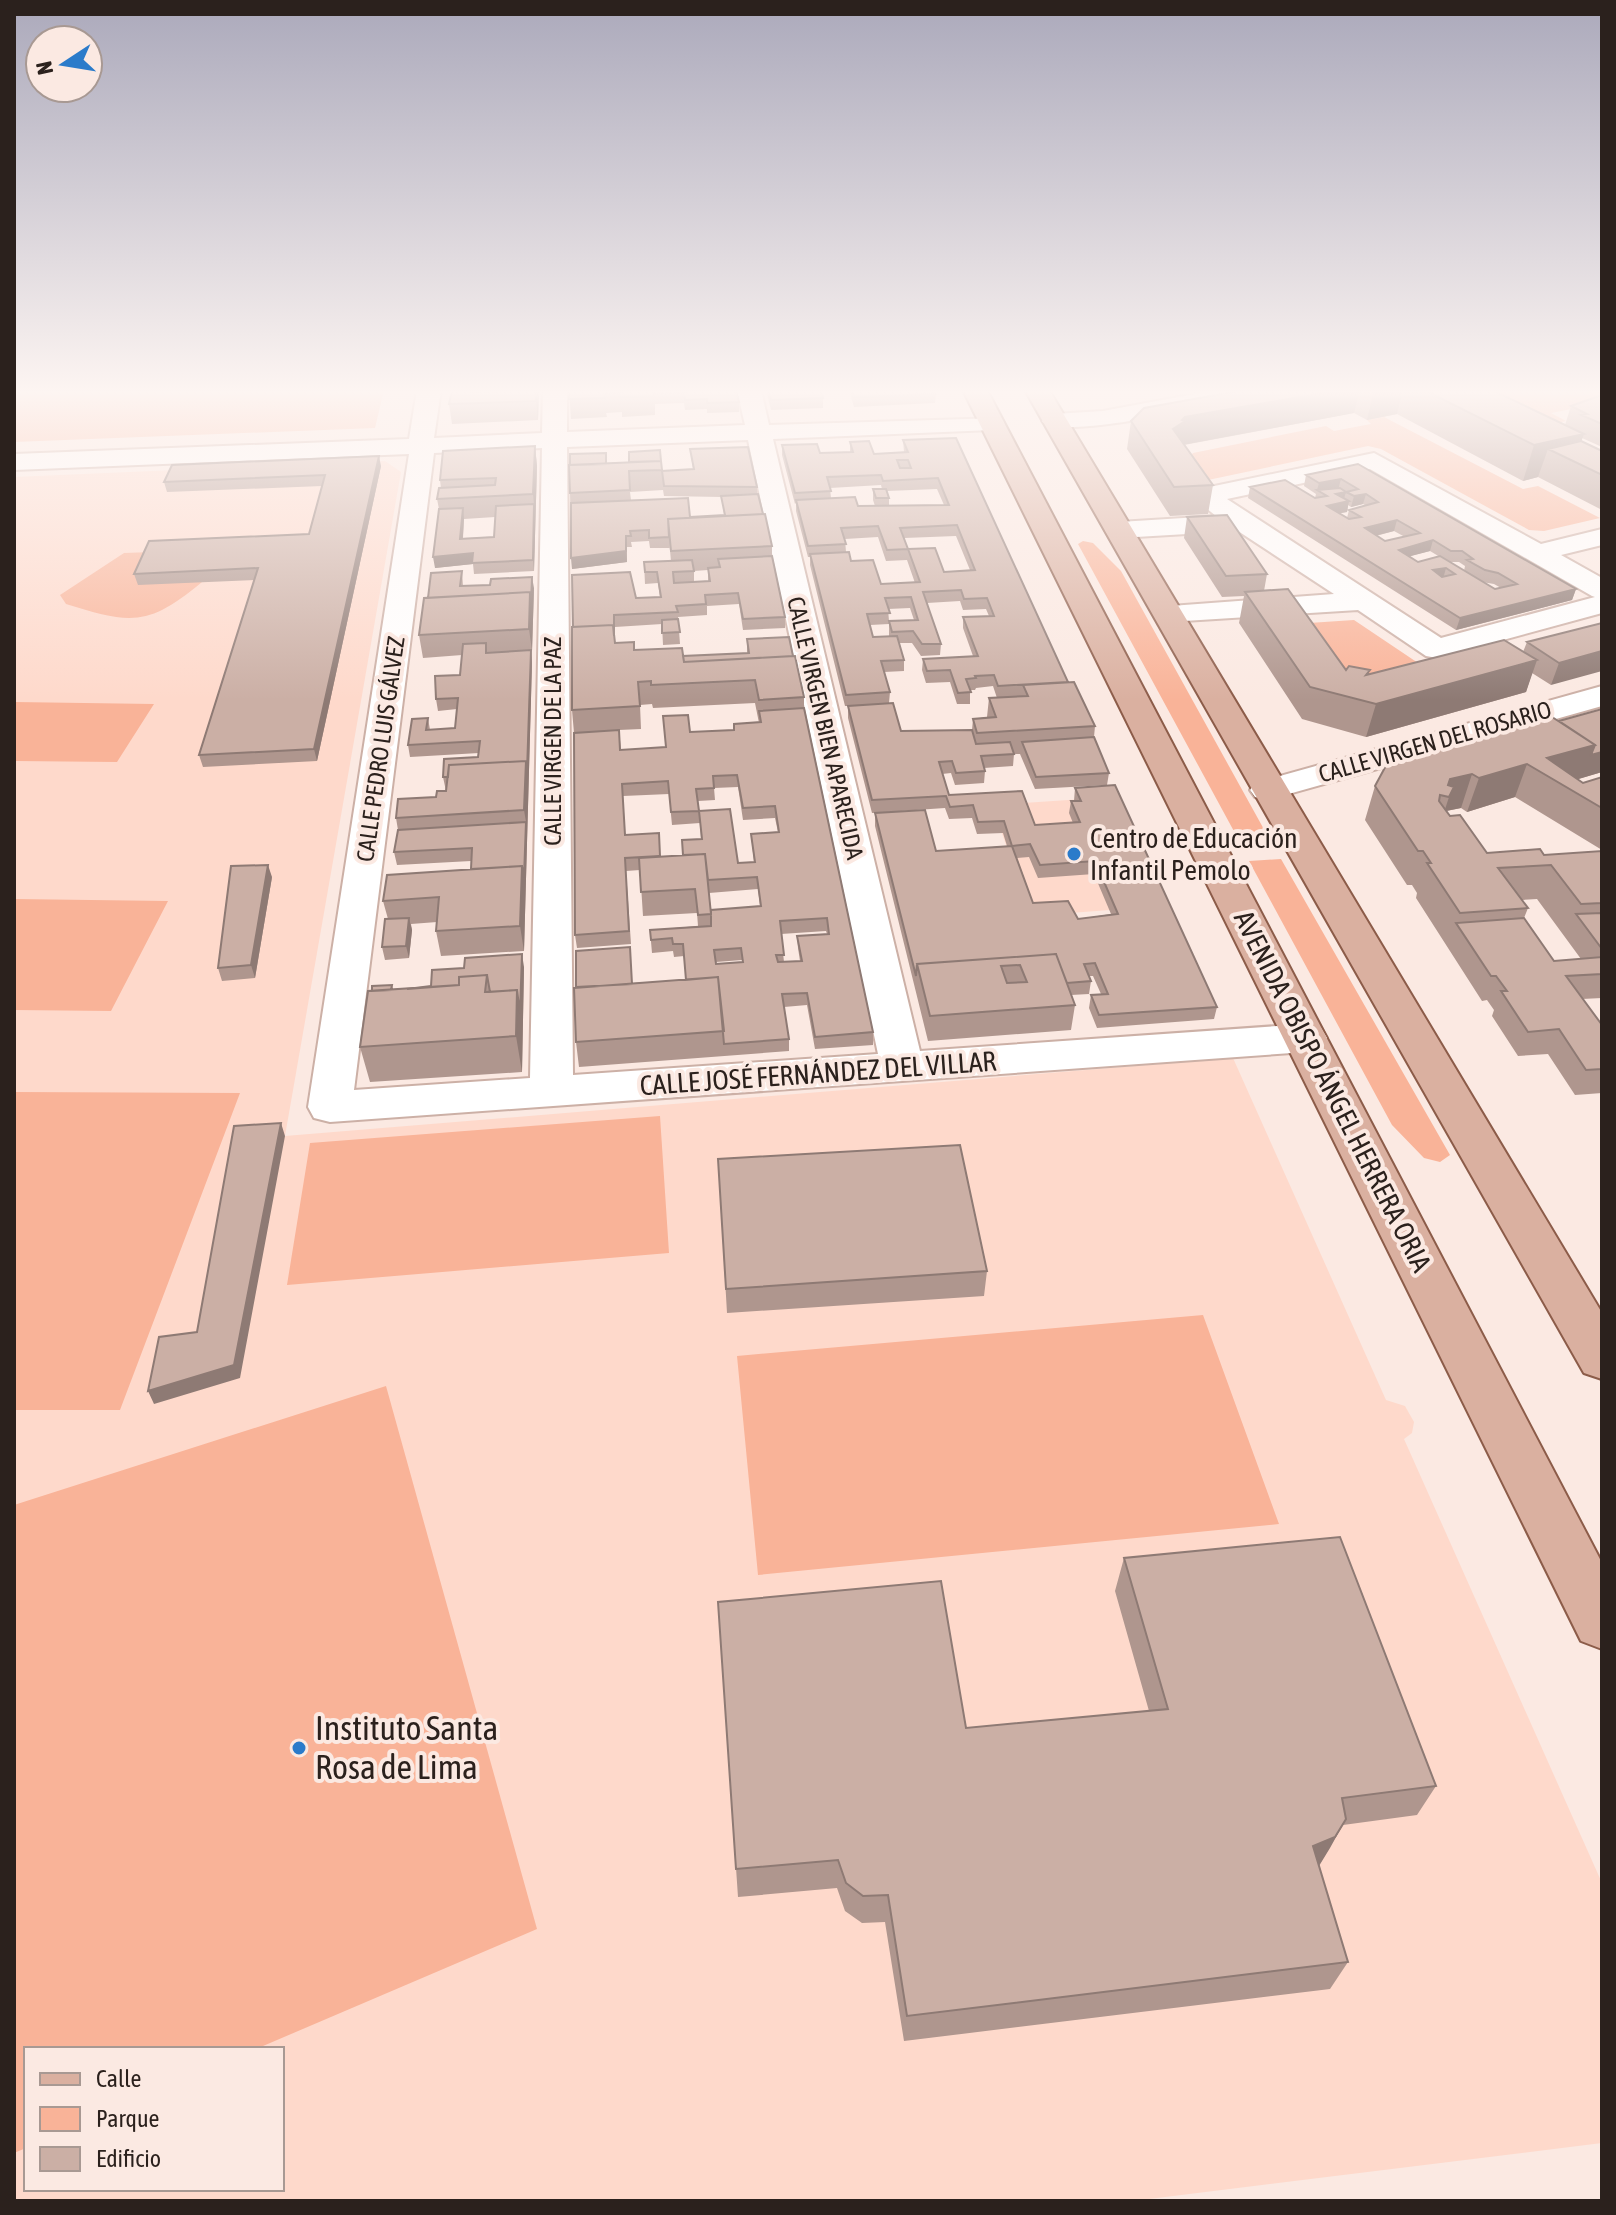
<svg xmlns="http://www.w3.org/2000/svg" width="1616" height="2215" font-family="'Asap Condensed',sans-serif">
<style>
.built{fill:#fed9cb;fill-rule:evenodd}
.green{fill:#f9b398}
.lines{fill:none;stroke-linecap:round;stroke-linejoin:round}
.minor-casing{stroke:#ccb0a6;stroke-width:4}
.major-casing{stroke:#8c5c49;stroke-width:4}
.minor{fill:#fff;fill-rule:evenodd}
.major{fill:#dab0a0;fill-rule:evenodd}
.wall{fill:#af968e;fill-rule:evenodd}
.shaded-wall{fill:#8e7a74}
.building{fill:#cbafa5;stroke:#8e7a74;stroke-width:2;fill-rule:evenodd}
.poi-dot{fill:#2b7bca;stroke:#fbe9e2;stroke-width:3}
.labels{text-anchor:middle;stroke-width:8;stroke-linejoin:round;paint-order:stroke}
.far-street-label{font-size:24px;fill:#2b211d;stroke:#fbe9e2}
.poi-label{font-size:28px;fill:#2b211d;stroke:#fbe9e2;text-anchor:start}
.street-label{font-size:28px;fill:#2b211d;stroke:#fbe9e2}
.near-poi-label{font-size:34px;fill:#2b211d;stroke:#fbe9e2;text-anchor:start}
</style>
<rect width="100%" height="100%" fill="#fbe9e2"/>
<!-- built -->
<path class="built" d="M385,461l16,11 -116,664 948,-78 153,342 19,6 9,16 -2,11 -8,6 198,444v260l-469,58h-1119v-1724zM26,2049h256v140h-256z
M1113,797l49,109 -131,10 -39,-111z"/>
<!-- green -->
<path class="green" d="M14,390h370l-9,38 -361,14z
M1481,390h121v13l-51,10 15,8 -13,3z
M1384,417l139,72 15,-3 62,32 -56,13 -15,-1 -148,-81 -13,-3 -160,34 -22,-19 7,-8 133,-27 8,5 37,-7 -4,-4z
M1083,541l10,2 28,28 145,262 -30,2 -158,-291z
M152,552l50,30c-54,45 -71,42 -136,22l-6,-9 64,-42z
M1354,620l73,49 -78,22 -55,-67z
M14,702l140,2 -37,58 -103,-1z
M1281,859l169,296 -10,7 -16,-4 -32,-33 -143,-264z
M14,899l154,2 -57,110 -97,-1z
M14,1092l226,1 -120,317h-106z
M660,1116l9,137 -382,32 23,-142z
M1203,1315l76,209 -521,51 -21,-219z
M386,1386l151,543 -281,120h-230v99l-12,5v-648z"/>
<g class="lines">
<defs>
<path id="minor" d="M417,390h24l-7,48 108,-5 1,-43h24v42l178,-7 -8,-35h24l8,35 232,-7 3,5 -12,7 -219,9 147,612 386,-27 15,4 6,10 -6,10 -15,4 -976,70 -16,-4 -6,-11 101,-653 -395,16v-16l395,-15zM748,440l130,614 -305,21 -6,-628zM542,448l-12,630 -176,12 80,-637z
M1216,390h49l-12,7c-30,6 -196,45 -211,24l12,-7 49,-3z
M1374,453l167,91 61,-15v16l-41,10 41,23v35l-165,45 -11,-2 -68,-46 -190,12 -11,-3 -4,-6 4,-6 177,-13 -96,-63 -119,7 -10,-2 -4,-6 4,-6 10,-2 97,-6 -25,-20 4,-6zM1370,469l222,127 3,1 -154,41 -214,-139z
M1602,686v20l-335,94 -12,-3 -5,-7 5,-7z"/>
<path id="major" d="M963,390h24l615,1173v86l-21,-8z
M1025,390h24l553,923v66l-18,-6z"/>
</defs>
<!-- minor casing -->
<use href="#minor" class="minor-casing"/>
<!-- major casing -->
<use href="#major" class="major-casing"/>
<!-- minor -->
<use href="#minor" class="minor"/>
<!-- major -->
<use href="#major" class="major"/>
</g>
<!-- wall -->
<path class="wall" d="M452,390h87l-1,30 -86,4 -3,-20z
M569,390h167l3,12v10l-32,1v-4l-22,1 -1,-7 -29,1v11l-33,2v-5l-16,1 1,4 -36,2z
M766,390h55l2,8v10l-52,2z
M849,390h85l2,4 -1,9 -81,4z
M1244,390h248l73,35 6,-19 31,-11v52l-20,-9 -1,3 21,10v59l-64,-33 -15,4 -126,-67 -30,6 -13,-7 -170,32 29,40 -5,29 -38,2 -43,-67 4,-28z
M956,438l112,244 27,44 -1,11 15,36 -2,12 -72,4 -15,-35h-6l-1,12 -29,2 1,3 -1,12 -29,2 -4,-12 -9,1 7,21 86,30 38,-2 -4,-10 2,-12h3l1,-13 142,219 -3,12 -117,9 -8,-20 2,-13 10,-1 -8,-18h-4l2,5 -2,13 -18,1 4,10 -4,25 -143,11 -53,-215v-13l61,38 71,-5 -4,-13 -26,1 -5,-16 -23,1 -4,-11 -73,5 -24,-95v-12h-3l-35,-141v-8h-2l-12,-46v-8l-1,1 -13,-49v-10l38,8 30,-1v-10l24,12 30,-2 -1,-12zM881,485l1,4h-9v11l2,6h-17l-27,-8 -1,-10zM937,489l7,16 -55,1v-8l-2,-7zM956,536l14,34 -26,2 -36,-23 -4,-11zM878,537l8,24 21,-1 8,23 -34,1 -30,-23 -5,-9 -1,-13zM960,601l3,9 23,-1 3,7 -26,1v11l10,28 -50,3 -1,11 4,13 24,-1 7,22h13v-14h5l1,-2 17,-2 4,12h-8l-2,19 -14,2 -1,11 -71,1 -12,-28 1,-11 -6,-20 20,-1v-11l-5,-17h13l9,13 19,-1 1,-11 -14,-41zM910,608l4,12 -25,1 -1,-12zM889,624v12l-16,1 -3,-12zM1029,857l9,21 56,-4 17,40 -33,5 -45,-16 -16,-45z
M535,446l2,20 -3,105 -60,3 -1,-10 -38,4 4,-59 -2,-10 4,-11 -1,-8zM495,517l-1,20 -31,1 1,-19z
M690,449l67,38v7l15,52v10l13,61v11l-42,2 -4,-26 -32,2v9l-29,2 2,27 -17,1 -1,-21 -47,3v16l19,7 49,6 64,-3v-14l46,17 11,41v11l69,324v13l-58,4 -8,-44 -23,2 5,32v12l-210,16 -3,-25 56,-59 54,-3 -2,-24 -10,1 -1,-6 -21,2 -2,-23 48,-4 -1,-13 -54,3 -3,-46 -14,1 5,73 -54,4 -2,-13 -1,-202 -2,-23v-83l64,-29 24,-1 -2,-14 -13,1 -1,-22 27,-1 -2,-21 1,8h-20l-1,-7 -18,1 1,5h-5v15l-55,7 -2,-76 37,-30 22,-1v-10l33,19 31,-2zM663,490l1,6 58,1 2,18 -34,2 -59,-17 -1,-8zM708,570v11l-14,1v-11zM755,703l4,20 -25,7 -44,2 -24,15 -45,3 -2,-20 22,-1 -1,-24 12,-1 1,4zM738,787l5,33 32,-2 3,14 -27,2 3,28 -16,1 -39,-52 -1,-10 17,-1 -1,-12zM669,794l3,31 28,-2 1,16 -19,1 1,15 -23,2 -35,-23 -2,-38zM758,889l2,17 -49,4 -2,-17zM826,931l1,3 -30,2 1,12 2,13 -16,1 -3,-28zM742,960v2l-26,2v-2z
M1358,464l218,125 -4,11 -116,30 -208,-132 2,-11 65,11 1,-4 -12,-8 2,-11zM1363,504l2,1 -16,5 -2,8 -8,-5 8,-1 1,-7 3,2zM1394,531l11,6 -20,4 -9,-5zM1430,551l10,6 -22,5 -8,-6zM1449,562h10l6,4 -1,5zM1482,582l12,2 7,4 -6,1z
M381,466l-64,295 -114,6 -4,-12 56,-175 -117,5 -4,-11 175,-40 13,-48 -155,6 -3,-10z
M1187,517l80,57 -3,17 82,79 23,4 154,-22 4,-10 75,-19 -51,62 -19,-12 -6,19 -160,45 -64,-18 -63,-96 5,-27 -22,1 -38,-59z
M462,571l1,15 71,2 -2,63h-1l1,11 -8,289 -83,5 -5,-25 1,-9 -26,2 1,6 -3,28 -24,2 -3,-13 6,-28 -5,-18 88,-32v-8l-74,4 -3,-13 4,-22 -2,-12 50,-27 -3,-14 35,-20 1,-4 -69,4 -2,-12 20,-27 2,12 25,-2 2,-19 -19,2 -2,-12 24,-24 2,-20 -39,3 -4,-23 9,-37z
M1602,709v63l-24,7 5,4 19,-6v73l-87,-53 -48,15 -6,-4 -15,3 41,42 57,2 58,-4v147l-20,1 20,26v68l-27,2 -27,-41 -30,2 -26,-40 2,-6 -7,-10 -5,1 -66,-103 1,-5 -5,-8h-5l-42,-65 10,-34 184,-65zM1537,899l44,60 -27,2 -30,-43 4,-10 -6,-8z
M272,877l-17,101 -33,3 -4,-13z
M524,967l-2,105 -152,10 -10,-35 12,-56 20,-6 1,4 38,-3z
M718,1159l269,112 -3,25 -257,17z
M1124,1558l312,228 -19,29 -74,10 -24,40 29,97 -18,27 -426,52 -19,-119 -23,1 -17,-12 -8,-23 -99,9 -20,-295 248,126 183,-17 -34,-120z"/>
<!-- shaded-wall -->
<path class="shaded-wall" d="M536,390h3l-1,30 -2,-19z
M1340,390h20l-6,23 -172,32 -9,-16 12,-12z
M1374,390h29l-6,24 -30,6z
M1584,434l-10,28 -26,-13 -10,28 -15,4 11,-36z
M535,446l2,20 -3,105 -1,-11 1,-55 -1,-11z
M379,456l2,10 -64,295 -3,-12z
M1341,479l-3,11h-21l2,-7z
M1346,492l-3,10 6,-1 -2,11 -22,4 2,-10 9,-12z
M1366,494l-3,10 -12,3 3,-11z
M463,508l1,11 -2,31 -2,-11z
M1397,520l-3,11 -32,8 3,-11z
M626,536l1,26 -55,7 -1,-11z
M1433,540l-3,11 -34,9 3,-10z
M473,553v11l-38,4 -2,-11z
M1446,568l-3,11 -10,-9z
M532,577l2,11 -2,63 -3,-22 1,-37z
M1576,589l-4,11 -116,30 4,-12z
M531,650l1,12 -8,289 -4,-25 2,-60 4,-44 -2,-12z
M1602,651v20l-51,14 8,-22z
M1537,660l-11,32 -160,45 10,-33z
M1595,745l-13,33 -21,6 -14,-26z
M1602,752v20l-20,6 9,-23z
M1527,764l-12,33 -48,15 12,-34z
M1472,774l-11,34 -15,3 -8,20 11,-34 -5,-1 6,-17z
M268,865l4,12 -17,101 -4,-13z
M409,918l3,12 -3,28 -3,-12z
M522,954l2,13 -2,105 -6,-36 1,-46z
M281,1123l4,13 -45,242 -86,26 -6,-13 86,-26z
M1346,1819l-16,29 -11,18 -6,-20z"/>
<!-- building -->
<path class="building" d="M452,390h18v2l31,-1v-1h35v11l-87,3z
M569,390h84l1,6 -34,1v-4l-16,1 1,4 -36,1z
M653,390h83l3,12 -32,1v-4l-22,1 -1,-7 -30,1z
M768,390h53l2,8 -52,2z
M852,390h82l2,4 -82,3z
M1244,390h96l-155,27 -3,3 3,1 -12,8 40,56 -39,2 -43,-66 13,-13z
M1424,390h68l92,44 -50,11z
M1602,395v29l-21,-9 6,-1 -16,-8z
M956,438l112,244 -70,4 -4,-11 -19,1 1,2 -10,1 5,13 -13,1 -8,-23 -23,1 -4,-12 55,-3 -15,-39 31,-1 -7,-18 -23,1 -3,-9 -38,2 18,52h-19l-9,-13 -21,1 -3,-11 29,-1 -7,-23 -26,1 5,15 -23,1 6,23 24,-1 7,24 -23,1 9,31 -44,3 -36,-141 39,-2 2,9 22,-1 8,24 39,-2 -12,-33 -21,1 -9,-24 -37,2 5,16 -38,2 -12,-46 59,-3 3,9 91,-1 -11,-27 -55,3 -2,-6 -54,2 4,14 -36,2 -13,-48 35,-1 3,9 33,-1 -3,-10 19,-1 5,13 34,-2 -5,-12zM897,460h11l3,8h-11zM957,525l18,45 -31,2 -9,-24 -27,1 -8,-21z
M1581,441l21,10v24l-54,-26z
M535,446l-2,48 -96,5 2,-11 56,-3 1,-7 -56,2 3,-29z
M748,447l9,40 -93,-1 -2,-15 32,-2 -4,-20z
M660,450l1,11 -32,1v-10z
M606,453v11l-36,1v-11z
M379,456l-65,293 -115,6 59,-187 -124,6 15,-33 160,-7 16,-59 -161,7 8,-17z
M661,461l1,9 -33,1 1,19 -60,3 -1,-28z
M1358,464l218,125 -116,29 -210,-131 35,-7 30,18 12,-2 -10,-6 23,-2 6,4 -10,2 13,7 -22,5 22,13 12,-2 -12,-7 29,-8 -12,-8 -12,2 -8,-4 12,-3 -17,-10 -22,4 -13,-8zM1397,520l23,13 -35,8 -20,-13zM1433,540l18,11h11l11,8 -6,1 18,10 13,3 19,11 -22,5 -55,-33 -22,6 -19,-12zM1446,568l9,6 -13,3 -9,-7z
M873,489h13l3,9h-13z
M758,494l5,20 -95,5 1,18 -20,1v-8l-19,1 1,5h-5v15l-55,7v-55l117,-5 2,19 35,-2 -4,-19z
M534,504l-1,56 -61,3 1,-10 -40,4 6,-48 24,-1 -3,31 34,-2 2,-31z
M765,514l7,32 -101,5 -3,-32z
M1227,515l40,59 -41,2 -39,-59z
M772,556l13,61 -42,2 -5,-26 -33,2 1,9 -30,2 2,6 -64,3v21l-1,-11 -40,2 -1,-52 58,-3 6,26 25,-1 -4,-25h-12l-1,-10 48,-2 2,11 -21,1 1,11 36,-2 -2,-13 12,-1 -2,-8z
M462,571l-2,15 30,-1 1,-6 41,-2 -1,26 -1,-11 -102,6 3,-25z
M1288,589l58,81 3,-4 21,4 -4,5 138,-35 33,20 -161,44 -66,-17 -65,-95z
M530,592l-1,37 -110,6 5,-37z
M678,619l2,13 -18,1v-13z
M1602,623v28l-43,12 -32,-21z
M613,625l2,18 19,-1v8l48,-2 2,14 111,-6 9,41 -45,3 -4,-20 -104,5v-4l-13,1 2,24 -68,4v-83z
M789,637l4,19 -109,6 -1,-6 66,-3 -2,-14z
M486,643v10l45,-3 -4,122 -1,-11 -77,4 -1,12h-5l1,-18 34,-2 2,-16 -72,4 4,-26 16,-1 -2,12 29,-2 3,-30 -22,1 -1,-23 25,-1 3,-31z
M1074,682l21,44 -118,7 -4,-14 23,-2 -7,-19 39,-2 -5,-11z
M893,703l8,28 71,-1 4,14 34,-2 4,12 -33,2 4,15 -29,2 -4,-12 -13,1 10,33 73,-4 13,34 45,-3 -9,-21h10l-6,-13 40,-3 102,222 -118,8 -8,-20 17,-1 -13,-31 -11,1 7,17 -24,2 -11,-29 -139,10 -1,12 -41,-163 50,-3 11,41 76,-5 -8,-25 -26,1 -5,-17 -23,2 -4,-11 -74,4 -24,-94zM1030,844l10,21 55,-4 23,53 -40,5 -10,-18 -35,2 -21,-57z
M804,708l69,324 -58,5 -8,-44 -25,1 7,45 -65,5 -6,-67 -32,3 -3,-36h-10l-1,-6 -21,2 -1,-10 61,-4v-16l50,-4 -4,-29 -49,3 -3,-26 -22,1 -1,-15 20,-1 -3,-28 -28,1 -3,-31 -46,3 3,51 34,-2 1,23 -35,2 4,73 -54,4 -1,-202 45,-3 1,20 46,-3 -3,-31 25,-1 2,17 44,-2v-6l27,-2 -2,-11zM737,775l6,33 32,-2 4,26 -28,2 4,28 -17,1 -8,-54 -31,2 -3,-22 18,-1 -1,-12zM827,918l2,16 -32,2 5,25 -24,1 -2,-7h8l-4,-34zM741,948l2,14 -27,2 -2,-14z
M1602,709v43l-11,3 4,-10 -36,-24z
M1549,715l46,30 -48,13 36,25 19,-6v31l-75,-44 -48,14 -7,-4 -22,5 -2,6 6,2 -5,10 -9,-2 -1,6 11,15 10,-1 27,38 53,-4 4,6 58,-4v52l-21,1 -30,-39 -53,3 30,40 -68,5 -33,-50h4l-8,-12h-5l-43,-65 14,-26z
M1094,737l15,36 -73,4 -14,-35z
M526,761l-2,49 -128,8 2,-19 38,-2 1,-6h9l3,-26z
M526,822l-2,55 -2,-11 -51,3 1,-21 -78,4 4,-22z
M705,854l6,60 -13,1 -3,-26 -54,3 -2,-34z
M268,865l-17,100 -33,3 13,-102z
M522,866l-2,60 -84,5 3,-34 -56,4 4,-26z
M1602,913v36l-26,-35z
M409,918l-3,28 -24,1 3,-28z
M1524,918l30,43 48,-4v17l-36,2 36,49v44l-16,1 -27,-41 -31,3 -27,-41h6l-11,-15h-5l-35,-53z
M630,947l2,37 -56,3v-36z
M522,954l-2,59 -3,-23 -27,2 -3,-17 -28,2v8l-52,4 24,-3 1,-16 32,-2 1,-10z
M1056,954l19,51 -145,11 -13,-52zM1020,965l7,17 -20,1 -6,-17z
M487,975l-2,17 32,-2 -1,46 -156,11 8,-56 91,-6v-8z
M718,977l6,54 -148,11 -2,-54z
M392,985l-1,5 -19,1v-5z
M281,1123l-47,242 -86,26 11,-54 38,-5 37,-206z
M960,1145l27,126 -261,18 -8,-130z
M1340,1537l96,249 -94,12 4,21 -11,18 -22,9 35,116 -441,54 -19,-121 -25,1 -17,-13 -8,-23 -102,9 -18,-267 223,-21 25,147 202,-19 -44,-151z"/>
<!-- sky -->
<linearGradient id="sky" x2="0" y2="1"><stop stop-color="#aba9bb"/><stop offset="0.56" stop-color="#fdf5f2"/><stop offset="1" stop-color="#fdf5f2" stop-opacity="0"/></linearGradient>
<rect width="1616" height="700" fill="url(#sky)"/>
<!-- markers -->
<g class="poi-dot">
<circle cx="1074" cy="854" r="8"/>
<circle cx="299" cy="1748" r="8"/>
</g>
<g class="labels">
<!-- far-street labels -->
<g class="far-street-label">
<text transform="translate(825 728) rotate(77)" y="8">CALLE VIRGEN BIEN APARECIDA</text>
<text transform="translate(553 741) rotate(-90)" y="8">CALLE VIRGEN DE LA PAZ</text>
<text transform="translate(1435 742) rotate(-16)" y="8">CALLE VIRGEN DEL ROSARIO</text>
<text transform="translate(381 749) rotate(-82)" y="8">CALLE PEDRO LUIS GÁLVEZ</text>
</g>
<!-- poi labels -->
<g class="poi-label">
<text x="1090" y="848">Centro de Educación<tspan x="1090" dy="32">Infantil Pemolo</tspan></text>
</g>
<!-- street labels -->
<g class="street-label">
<text transform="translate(818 1073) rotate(-4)" y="10">CALLE JOSÉ FERNÁNDEZ DEL VILLAR</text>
<text transform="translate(1333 1091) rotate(63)" y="10">AVENIDA OBISPO ÁNGEL HERRERA ORIA</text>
</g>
<!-- near-poi labels -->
<g class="near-poi-label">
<text x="315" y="1740">Instituto Santa<tspan x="315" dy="39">Rosa de Lima</tspan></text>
</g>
</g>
<!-- border -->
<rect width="1616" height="2215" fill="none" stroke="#2b211d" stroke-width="32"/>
<!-- legend -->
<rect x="24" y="2047" width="260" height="144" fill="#fbe9e2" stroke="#a89993" stroke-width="2"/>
<rect x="40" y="2073" width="40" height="12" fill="#dab0a0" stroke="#a89993" stroke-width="2"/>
<text x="96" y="2087" font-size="24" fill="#2b211d">Calle</text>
<rect x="40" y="2107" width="40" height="24" fill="#f9b398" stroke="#a89993" stroke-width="2"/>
<text x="96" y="2127" font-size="24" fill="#2b211d">Parque</text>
<rect x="40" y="2147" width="40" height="24" fill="#cbafa5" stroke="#a89993" stroke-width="2"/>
<text x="96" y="2167" font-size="24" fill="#2b211d">Edificio</text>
<!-- north arrow -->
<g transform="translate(64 64) rotate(258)"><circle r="38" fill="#fbe9e2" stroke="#a89993" stroke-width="2"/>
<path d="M0-6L14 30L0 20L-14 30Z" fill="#2b7bca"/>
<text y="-12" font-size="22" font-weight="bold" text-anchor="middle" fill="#2b211d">N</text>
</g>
</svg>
